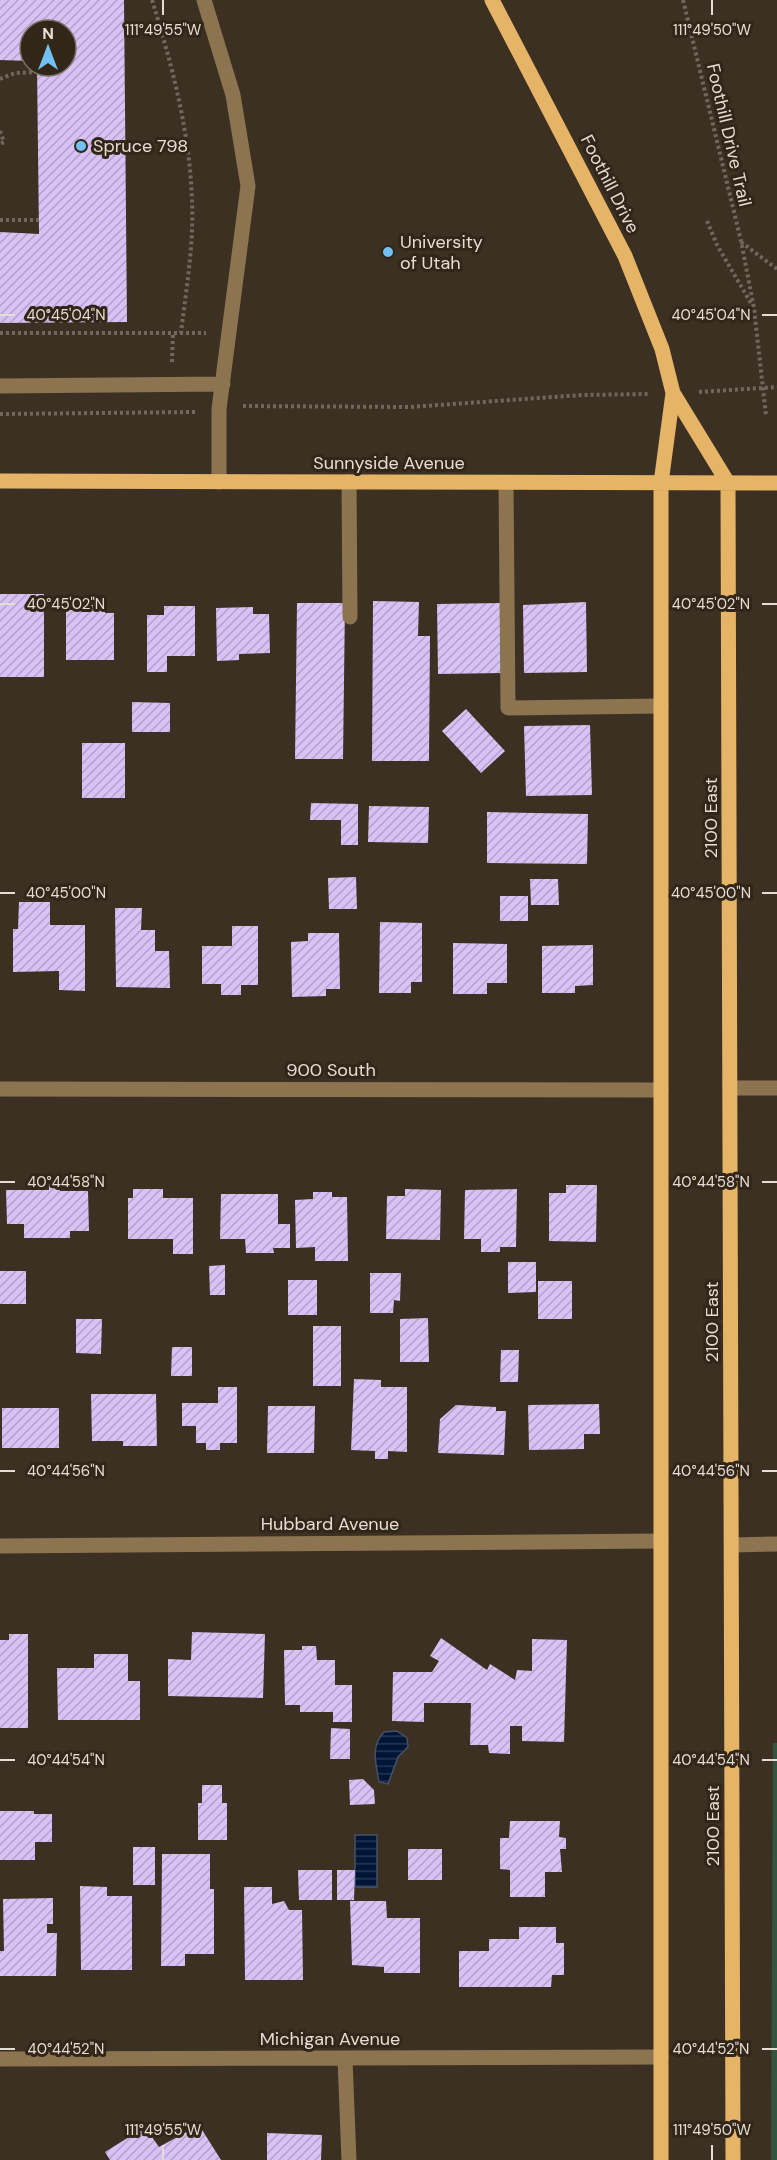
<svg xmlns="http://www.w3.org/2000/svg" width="777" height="2160" font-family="'DM Sans',sans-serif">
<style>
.green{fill:#33553f}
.water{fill:url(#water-rules);stroke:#455266;stroke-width:1.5}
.building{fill:url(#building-hatch)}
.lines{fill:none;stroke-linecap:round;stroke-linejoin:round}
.path{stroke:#72675b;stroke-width:4;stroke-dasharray:3 3;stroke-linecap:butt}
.minor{stroke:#8c7450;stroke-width:15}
.major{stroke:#e5b467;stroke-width:15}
.ticks{fill:none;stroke:#e5ddd5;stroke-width:2}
.poi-dot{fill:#71c1f5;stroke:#312618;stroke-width:2}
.labels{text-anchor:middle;stroke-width:6;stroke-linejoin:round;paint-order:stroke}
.street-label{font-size:18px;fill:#e5ddd5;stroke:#312618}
.poi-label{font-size:18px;fill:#e5ddd5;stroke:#312618;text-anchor:start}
.ticks-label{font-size:15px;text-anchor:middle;fill:#e5ddd5;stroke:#312618;stroke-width:6;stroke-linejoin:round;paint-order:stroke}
</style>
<defs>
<pattern id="water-rules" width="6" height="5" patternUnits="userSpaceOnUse" patternTransform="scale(1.5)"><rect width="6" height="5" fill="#011637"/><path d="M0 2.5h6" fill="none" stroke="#263753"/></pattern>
<pattern id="building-hatch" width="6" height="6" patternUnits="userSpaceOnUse" patternTransform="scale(1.5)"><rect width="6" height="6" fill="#d6c2f4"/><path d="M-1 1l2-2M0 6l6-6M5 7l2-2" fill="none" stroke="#b2a2c7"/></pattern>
</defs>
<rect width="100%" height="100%" fill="#3c3022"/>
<!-- green -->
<path class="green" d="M773,1743h4v417h-6z"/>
<!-- water -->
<path class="water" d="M397,1731l10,7 1,9 -10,10 -10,27 -9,-2c-3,-19 -9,-35 5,-50z
M355,1835h22v52h-22z"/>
<!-- building -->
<path class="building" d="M0,0h124l3,322 -127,1v-91l39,2 -2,-168h29v-36h-36v31l-30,-1z
M0,594h44v83h-44z
M373,601l46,1 -1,34h12l-1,125h-57z
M586,602l1,70 -63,1 -1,-68z
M297,603h48l-2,156h-48z
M501,603l1,70 -64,1 -1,-70z
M81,605h24v8h9v47h-48v-50h15z
M164,606h31v50h-28v16h-20v-57h17z
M253,607v7h16l1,39 -31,1v6l-22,1 -1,-53z
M132,702l38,1v29h-38z
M466,709l39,42 -24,22 -39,-42z
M590,725l2,70 -66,1 -2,-70z
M82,743h43v55h-43z
M311,803l47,1v41h-17v-25h-31z
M369,806l60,1 -1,36 -60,-1z
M487,812l101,2 -1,50 -100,-1z
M356,877l1,32h-28l-1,-31z
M530,879h28l1,26h-28z
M500,896h28v25h-28z
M19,902h31v23h35v66l-26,-1v-19l-46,1v-43h5z
M115,908h27l-1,22h14v21h14l1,37 -54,-1z
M380,922l42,1v59h-11v11h-32z
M232,926h26v59h-17v10h-20v-11h-19v-38h30z
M308,933h31l1,56h-14v7l-34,1 -1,-55 17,-1z
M453,943l54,1v39h-20v11h-34z
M593,945v40l-18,1v7h-33v-47z
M49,1184h11v7h28l1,40h-19v7h-46v-14h-17l-1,-34h43z
M566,1185h31l-1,57 -47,-1v-48h17z
M133,1189h30v9h30v56h-20v-15h-45v-41h5z
M405,1189l36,1 -1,50 -54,-1 1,-43h18z
M517,1189l-1,58h-16v5h-19v-13h-17l1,-49z
M313,1192h19v5h15l1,64h-33v-14l-19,1 -1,-48 18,-1z
M221,1194h57v30h12v24h-17l1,5h-28l-1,-14h-25z
M508,1262h28v30l-28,1z
M225,1265v30h-15l-1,-29z
M0,1271h26v33h-26z
M370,1273h31l-1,28 -6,-1 -1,13h-23z
M288,1280h29v35h-29z
M538,1281h34v38h-34z
M428,1318l1,44h-29v-43z
M76,1319h26l-1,35 -25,-1z
M313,1326h28v60h-28z
M172,1347h20v29h-21z
M501,1350h18l-1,32h-18z
M354,1379l27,1v7h26v65l-19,-1v8h-13v-8l-24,-1z
M218,1387h19v56h-17v7h-14v-7h-10v-17h-14v-23h36z
M91,1394h65l1,52h-34v-5h-31z
M599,1404l1,30h-16v15l-55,1 -1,-45z
M456,1405l40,2v4h10l-2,44 -66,-2 2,-34z
M268,1406h47l-1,47h-47z
M2,1408h57v40h-57z
M192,1632l73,2 -2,64 -95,-2v-37l23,1z
M9,1634h19v94h-28v-88h9z
M441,1638l46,32 3,-6 25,16 2,-10 15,1v-32l35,1 -3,102 -42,-1v-15h-12v28l-21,-1 -1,-8h-18l1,-42h-47v19l-32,-1 1,-49h39l7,-11 -9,-5z
M302,1646h14l1,14h18v25h17v37h-19v-10h-33v-7h-15l-1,-55h18z
M94,1654h34v27h12v39h-82l-1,-52h37z
M331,1728l19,1v30h-20z
M363,1779l11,11 1,14 -25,1 -1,-25z
M202,1785h20v18h5v37h-29v-37h4z
M0,1811h34v3h18v28h-17v18h-35z
M510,1821h50l-1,16 7,1v11h-6l2,23h-17v25h-35v-27l-10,-1v-31h9z
M133,1847h22v38h-22z
M408,1849h34v31h-34z
M162,1854h48v35h4v65h-29v12h-24z
M298,1870h34v30h-33z
M337,1870h18l-1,30h-17z
M80,1886l27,1v9h25v74h-51z
M244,1887h28v17l12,-3 5,9h13l1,70h-58z
M53,1898v26h-6v9h10l-1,43h-56v-25h4l-1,-52z
M350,1901h36l1,17h33v55h-36v-6l-32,-2z
M519,1927h37v16h8v32h-12l-1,12h-92v-36h30v-12h30z
M199,2125l22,35h-111l-5,-8 40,-25 14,20z
M267,2133l55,2 -1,25h-54z"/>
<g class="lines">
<!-- path -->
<path class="path" d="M152,0c20,65 38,133 40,201 2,44 -6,89 -11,132
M683,0l58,241 13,67 12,108
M0,79l15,-6 22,-1
M0,131l4,11 -4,2
M0,220h39
M707,221l10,24 35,60
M741,242l36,27
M0,333h206
M172,362l1,-29
M699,392l78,-5
M243,406l167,1 172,-12 67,-1
M0,414l197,-2"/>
<!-- minor -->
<path class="minor" d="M204,0l29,95 15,91 -29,223v73
M0,386l223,-2
M349,482l1,135
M506,483l2,225 153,-2
M731,1088h46
M0,1089l661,1
M732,1545l45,-1
M0,1546l661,-5
M0,2059l661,-2
M345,2059l4,101"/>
<!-- major -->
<path class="major" d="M492,0l133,256 37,93 11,44 55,90
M0,481l777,2
M728,483l5,1677
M661,2160v-1677l12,-90"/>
</g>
<!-- ticks -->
<path class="ticks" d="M163,0v15M712,0v15M0,315h15M762,315h15M0,604h15M762,604h15M0,893h15M762,893h15M0,1182h15M762,1182h15M0,1471h15M762,1471h15M0,1760h15M762,1760h15M0,2049h15M762,2049h15M163,2145v15M712,2145v15"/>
<!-- markers -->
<g class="poi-dot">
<circle cx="81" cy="146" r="6"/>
<circle cx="388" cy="252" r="6"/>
</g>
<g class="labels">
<!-- street labels -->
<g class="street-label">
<text transform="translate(729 135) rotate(77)" y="6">Foothill Drive Trail</text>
<text transform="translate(610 184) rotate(63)" y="6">Foothill Drive</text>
<text x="389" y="469">Sunnyside Avenue</text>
<text transform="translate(711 818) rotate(-90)" y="6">2100 East</text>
<text x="331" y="1076">900 South</text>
<text transform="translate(712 1322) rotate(-90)" y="6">2100 East</text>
<text x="330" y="1530">Hubbard Avenue</text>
<text transform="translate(713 1826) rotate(-90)" y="6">2100 East</text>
<text x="330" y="2045">Michigan Avenue</text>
</g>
<!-- poi labels -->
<g class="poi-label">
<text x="93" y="152">Spruce 798</text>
<text x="400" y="248">University<tspan x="400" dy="21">of Utah</tspan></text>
</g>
</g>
<g class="ticks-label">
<text x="163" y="35">111°49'55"W</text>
<text x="712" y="35">111°49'50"W</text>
<text x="66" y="320">40°45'04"N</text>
<text x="711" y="320">40°45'04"N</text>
<text x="66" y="609">40°45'02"N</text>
<text x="711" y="609">40°45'02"N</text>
<text x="66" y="898">40°45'00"N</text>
<text x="711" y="898">40°45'00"N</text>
<text x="66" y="1187">40°44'58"N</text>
<text x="711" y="1187">40°44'58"N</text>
<text x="66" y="1476">40°44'56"N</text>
<text x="711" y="1476">40°44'56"N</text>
<text x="66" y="1765">40°44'54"N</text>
<text x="711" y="1765">40°44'54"N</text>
<text x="66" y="2054">40°44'52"N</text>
<text x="711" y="2054">40°44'52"N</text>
<text x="163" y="2135">111°49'55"W</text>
<text x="712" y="2135">111°49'50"W</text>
</g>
<!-- north arrow -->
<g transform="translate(48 48)"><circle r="28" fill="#312618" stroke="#796f64" stroke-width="1.5"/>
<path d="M0-4.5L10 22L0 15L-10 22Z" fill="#71c1f5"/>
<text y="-9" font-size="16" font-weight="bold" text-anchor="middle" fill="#e5ddd5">N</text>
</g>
</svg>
